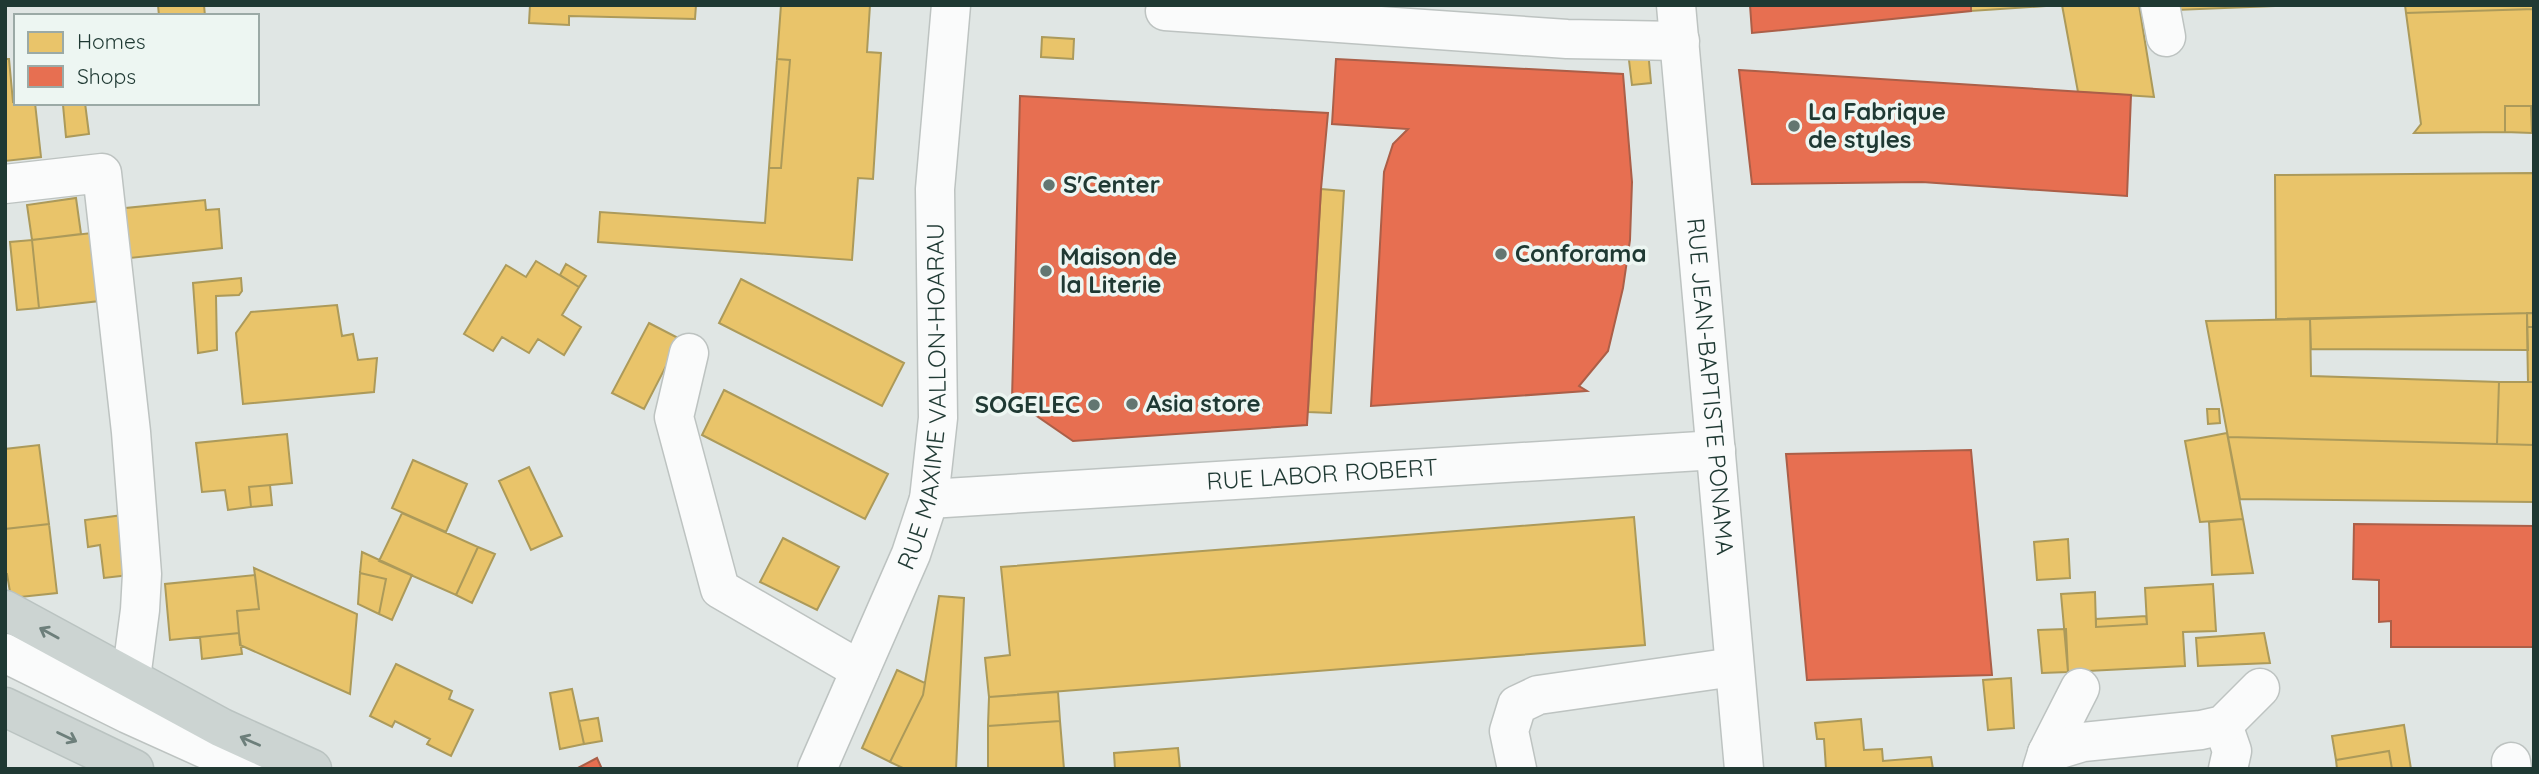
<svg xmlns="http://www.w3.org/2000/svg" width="2539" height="774" font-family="Quicksand,sans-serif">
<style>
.homes{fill:#e9c46a;stroke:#ac9a5a;stroke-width:2}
.shops{fill:#e76f51;stroke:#ab5f48;stroke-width:2}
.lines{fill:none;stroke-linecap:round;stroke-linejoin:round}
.minor-casing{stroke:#bdc3c1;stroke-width:41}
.major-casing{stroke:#bac3c1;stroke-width:41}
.minor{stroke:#fafbfb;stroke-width:38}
.major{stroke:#ccd4d2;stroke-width:38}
.oneway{stroke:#6d7f7b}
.poi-dot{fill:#637671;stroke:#edf6f2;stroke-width:2.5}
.labels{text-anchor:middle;stroke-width:7;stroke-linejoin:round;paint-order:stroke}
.poi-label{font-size:24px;font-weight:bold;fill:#1f3933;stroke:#edf6f2;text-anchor:start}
.street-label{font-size:24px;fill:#1f3933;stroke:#edf6f2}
</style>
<rect width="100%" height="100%" fill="#e0e6e4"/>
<!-- homes -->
<path class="homes" d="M158,5h46l1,11h-46z
M530,5h166l-1,14 -126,-3v9l-40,-2z
M781,5h89l-3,47 14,1 -8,126 -15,-1 -6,82 -254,-18 2,-30 165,11 4,-55h12l9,-108 -13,-1z
M1971,5h89l-89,6z
M2062,5h77l15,92 -76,-5z
M2175,5h128l-128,5z
M2405,5h129v4l-128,4z
M2534,9v97h-29v26l-91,1 7,-9 -15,-111z
M1042,37l32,2 -1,20 -32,-2z
M1648,50l3,33 -19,2 -4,-33z
M5,59h4l4,43 22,1 6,54 -36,4z
M777,59l13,1 -9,108h-12z
M85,103l4,31 -23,3 -3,-32z
M2505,106h26l1,27 -27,-1z
M2534,173v140l-258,6 -1,-144z
M1321,189l23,2 -13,222 -23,-1z
M76,198l5,36 -49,6 -5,-35z
M205,200l1,10 13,-1 3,39 -101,11 -5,-50z
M100,232l8,68 -69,8 -7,-68z
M32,240l7,68 -22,2 -7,-68z
M536,261l43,26 -17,28 19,12 -17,28 -26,-16 -9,14 -27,-16 -9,14 -29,-17 42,-69 20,12z
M566,264l20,12 -7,11 -19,-12z
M241,278l1,13 -3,4 -23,1 1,54 -19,3 -5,-70z
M741,279l163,84 -22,43 -163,-83z
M337,305l5,31 11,-2 5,26 19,-2 -3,34 -131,12 -7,-71 15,-21z
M2527,313h7v14h-7z
M2527,313l1,37 -217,-1 -1,-30z
M2310,319l1,57 188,6 -2,62 -269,-7 -22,-116z
M649,323l31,16 -36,70 -32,-16z
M2527,327h7v55h-6z
M2499,382h35v63l-37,-1z
M724,390l164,84 -23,45 -163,-84z
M2207,409h12l1,14 -12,1z
M2227,433l16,86 -43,3 -15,-81z
M287,434l5,49 -43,4 2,20 -23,3 -3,-20 -23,2 -6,-49z
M2228,437l306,8v57l-294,-3z
M39,445l10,79 -44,5v-80z
M413,460l54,24 -21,48 -54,-24z
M529,467l33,69 -31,14 -32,-69z
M270,485l2,20 -21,2 -2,-20z
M402,513l76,34 -22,48 -77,-34z
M123,515l6,60 -25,3 -4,-33 -12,2 -3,-27z
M1634,517l11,128 -656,52 -4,-39 25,-3 -9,-88z
M2243,519l10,54 -41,2 -3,-53z
M49,524l8,69 -46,5 -4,-24h-2v-45z
M783,538l56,29 -22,43 -57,-28z
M2068,539l2,39 -33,2 -3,-38z
M478,547l17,7 -23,49 -16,-8z
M362,552l50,23 -20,45 -13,-6 7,-35 -26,-6z
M254,568l103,46 -7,80 -110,-49 -3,-34 22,-2z
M360,573l26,6 -7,35 -21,-10z
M255,575l4,34 -22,2 2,22 -69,7 -5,-56z
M2213,584l3,47 -33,1 2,34 -117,6 -7,-78 34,-2 1,35 51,-3 -2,-36z
M939,596l25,2 -8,171h-51l-15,-7 33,-67z
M2146,616l1,8 -51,3v-8z
M2066,629l2,43 -26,1 -4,-43z
M239,633l3,21 -40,5 -2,-22z
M2264,633l6,30 -72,3 -2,-28z
M396,664l56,27 -3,8 24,11 -22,46 -24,-12 3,-5 -35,-18 -3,6 -22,-11z
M897,670l28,13 -2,12 -33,67 -28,-14z
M2011,678l3,50 -26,2 -5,-50z
M572,689l12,55 -24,5 -10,-56z
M1058,692l2,29 -72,5 1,-29z
M598,718l4,23 -18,3 -5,-23z
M1861,719l3,31 18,-1 1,12 48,-4 2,12h-107l-2,-30h-7l-2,-16z
M1060,721l4,48h-76v-43z
M2404,725l7,44h-19l-3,-18 -53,9 -4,-24z
M1178,748l2,21h-65l-1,-16z
M2389,751l3,18h-55l-1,-9z"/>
<!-- shops -->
<path class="shops" d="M1750,5h221v6l-219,22z
M1336,59l287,15 9,108 -2,58 -7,48 -15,63 -29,35 8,5 -216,15 13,-234 9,-28 15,-15 -76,-5z
M1739,70l392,25 -4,101 -205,-14 -170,2z
M1020,96l308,17 -7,76 -14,236 -234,16 -61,-42z
M1971,450l21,225 -185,5 -21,-226z
M2354,524l180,2v121h-143v-26l-12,1v-42l-26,-1z
M597,758l5,11h-26z"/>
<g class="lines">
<defs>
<g id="minor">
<path id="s1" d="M1676,5l68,764"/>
<path d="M2160,5l6,32"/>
<path d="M1165,11l402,28 113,2"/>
<path d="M5,184l97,-11 29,259 11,142 -2,36 -9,68"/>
<path d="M689,353l-15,64 46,172 140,81"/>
<path id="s2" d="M929,499l787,-49"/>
<path d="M5,653l123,61 122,55"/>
<path d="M2223,725l9,26 -4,18"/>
<path d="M2047,753l33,-65"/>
<path d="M2511,762l1,7"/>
<path id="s3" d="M817,769l94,-215 18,-55 9,-81 -3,-229 16,-184"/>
<path d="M1517,769l-8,-38 8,-26 21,-10 196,-28"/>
<path d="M2042,769l5,-16 36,-11 118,-12 22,-5 37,-37"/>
</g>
<path id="major" d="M5,610l217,118 90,41
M5,707l129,62"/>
</defs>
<!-- minor casing -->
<use href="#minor" class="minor-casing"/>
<!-- major casing -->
<use href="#major" class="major-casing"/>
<!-- minor -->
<use href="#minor" class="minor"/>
<!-- major -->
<use href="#major" class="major"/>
</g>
<!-- one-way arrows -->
<defs><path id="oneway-shaft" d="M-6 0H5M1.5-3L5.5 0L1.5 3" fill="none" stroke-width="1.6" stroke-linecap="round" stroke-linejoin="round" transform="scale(1.75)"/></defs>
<g class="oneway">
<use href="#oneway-shaft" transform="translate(49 633) rotate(-151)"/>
<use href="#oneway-shaft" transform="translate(67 737) rotate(26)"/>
<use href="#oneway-shaft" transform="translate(250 741) rotate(-156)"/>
</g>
<!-- markers -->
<g class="poi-dot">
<circle cx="1794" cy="126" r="7"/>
<circle cx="1049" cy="185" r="7"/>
<circle cx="1501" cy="254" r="7"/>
<circle cx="1046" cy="271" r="7"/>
<circle cx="1132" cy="404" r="7"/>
<circle cx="1094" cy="405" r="7"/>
</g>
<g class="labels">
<!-- poi labels -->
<g class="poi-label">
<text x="1808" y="120">La Fabrique<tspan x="1808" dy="28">de styles</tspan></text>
<text x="1063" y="193">S'Center</text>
<text x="1515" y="262">Conforama</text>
<text x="1060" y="265">Maison de<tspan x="1060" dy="28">la Literie</tspan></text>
<text x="1146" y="412">Asia store</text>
<text x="1080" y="413" text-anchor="end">SOGELEC</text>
</g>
<!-- street labels -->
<g class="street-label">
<text dy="8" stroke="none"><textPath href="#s1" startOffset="383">RUE JEAN-BAPTISTE PONAMA</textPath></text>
<text dy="8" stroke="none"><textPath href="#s3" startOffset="394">RUE MAXIME VALLON-HOARAU</textPath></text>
<text dy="8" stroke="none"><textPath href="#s2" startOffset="394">RUE LABOR ROBERT</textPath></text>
</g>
</g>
<!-- border -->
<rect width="2539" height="774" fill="none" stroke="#1f3933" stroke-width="14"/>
<!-- legend -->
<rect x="14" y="14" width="245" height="91" fill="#edf6f2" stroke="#9baaa6" stroke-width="2"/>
<rect x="28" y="32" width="35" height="21" fill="#e9c46a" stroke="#9baaa6" stroke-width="2"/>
<text x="77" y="49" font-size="21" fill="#1f3933">Homes</text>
<rect x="28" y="66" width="35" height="21" fill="#e76f51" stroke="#9baaa6" stroke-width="2"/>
<text x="77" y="84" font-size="21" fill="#1f3933">Shops</text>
</svg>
